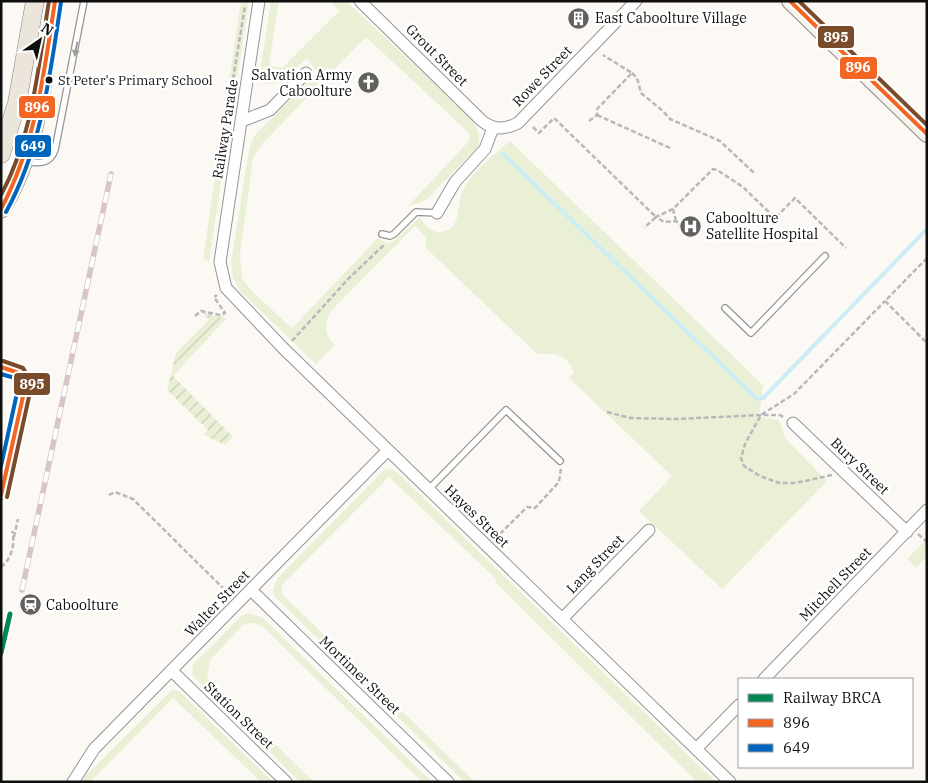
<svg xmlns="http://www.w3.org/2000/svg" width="928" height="783" font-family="'IBM Plex Serif',serif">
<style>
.grass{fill:#eaf0d6}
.garden{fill:url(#garden-furrows)}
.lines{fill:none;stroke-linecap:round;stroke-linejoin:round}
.stream{stroke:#ccedf5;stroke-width:4}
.lane-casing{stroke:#969493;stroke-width:8}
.street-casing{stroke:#969493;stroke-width:13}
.secondary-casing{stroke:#8c8b89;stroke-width:18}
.primary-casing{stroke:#838280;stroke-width:19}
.path{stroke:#b9b8b8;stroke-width:2.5;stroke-dasharray:5 2.5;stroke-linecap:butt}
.lane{stroke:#fffefe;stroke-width:5.5}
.street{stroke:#fffefe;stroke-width:11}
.secondary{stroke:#f5f2eb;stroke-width:16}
.primary{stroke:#ece5db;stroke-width:18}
.rail-casing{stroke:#d8c5c9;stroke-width:5.5}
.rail{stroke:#fff;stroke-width:4;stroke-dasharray:11;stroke-linecap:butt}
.bus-1-casing{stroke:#fff;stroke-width:8}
.bus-2-casing{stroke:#fff;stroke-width:8}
.bus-3-casing{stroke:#fff;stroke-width:8}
.bus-1{stroke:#f26522;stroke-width:4}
.bus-2{stroke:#0065bd;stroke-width:4}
.bus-3{stroke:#7a4b2a;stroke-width:4}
.rail-1-casing{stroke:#fff;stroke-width:9}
.rail-1{stroke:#008752;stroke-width:5}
.oneway{fill:#9f9e9e}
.bus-dot{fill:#0f0f0f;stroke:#fff;stroke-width:2}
.labels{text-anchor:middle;stroke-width:5;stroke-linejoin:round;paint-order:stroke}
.bus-label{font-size:13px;fill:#0f0f0f;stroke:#fff;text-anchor:start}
.poi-label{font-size:14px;fill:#0f0f0f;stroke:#fff;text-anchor:start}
.street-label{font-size:14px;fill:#0f0f0f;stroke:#fff}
.line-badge{stroke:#fff;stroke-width:2}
.badge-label{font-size:14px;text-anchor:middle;font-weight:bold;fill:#fff}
</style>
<defs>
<pattern id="garden-furrows" width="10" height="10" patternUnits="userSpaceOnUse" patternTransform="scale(1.25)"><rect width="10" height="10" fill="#eaf0d6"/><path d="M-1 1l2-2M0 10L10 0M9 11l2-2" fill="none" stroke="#c8cdb6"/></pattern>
</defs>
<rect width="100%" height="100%" fill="#fcf9f5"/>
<!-- grass -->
<path class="grass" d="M241,1h8l-40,261 -6,-3z
M271,1h8l-10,64 13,3 57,-57 -9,-10h16l122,114c8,11 14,19 10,32l-53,54 -17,5 61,-65v-8l-103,-96 -104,107 -9,14 -13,97 2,24 13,15 37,34 86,-90 10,6 6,-3 26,-24c4,7 9,15 20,15 24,-2 15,-30 24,-44 10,-18 30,-33 46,-47l253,244 -3,26 -4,6 23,3 7,19 41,42 -105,108 -83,-78 33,-35 -103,-98 5,-6c-7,-18 -20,-19 -37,-18l-111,-106v-11l-11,-11 -84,85c-7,15 -7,22 4,34l-19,19 -76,-73 -7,-13 -2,-15 18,-113 5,-14 64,-64 -12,-13c-13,12 -24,26 -42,25l-5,-5z
M392,469l5,3 319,310h-19l-202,-200 2,-2 -108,-103 -107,108v9l193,188h-11l-190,-186 -1,-7 5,-11 106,-108z
M927,539v17l-11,12 -9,-9z
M249,613l14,5 169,164h-10l-158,-154c-7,-5 -12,-7 -21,-3l-33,35 -3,17 107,105h-14l-108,-107 1,-10 48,-49z
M173,689l7,3 93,90h-12l-88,-84 -83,84h-7l1,-5z"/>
<!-- garden -->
<path class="garden" d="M202,312l19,5 2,-1 3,3 -53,57 60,61 -8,8 -21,-10 4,-5 -41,-40 9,-37 33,-33z"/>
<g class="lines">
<!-- stream -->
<path class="stream" d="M503,154l254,245 6,-1 164,-169"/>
<defs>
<path id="lane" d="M26,161c13,3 24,3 29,-11l29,-149
M382,234l8,2 4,-2 22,-22 21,1
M725,308l26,25 74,-77
M1,367l18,6 7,10 -25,113
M428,490l78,-80 54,51"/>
<path id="street" d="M259,1l-39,261 6,26 58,61 446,433
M360,1l122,120c12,9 22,9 36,2l118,-122
M242,121l28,-11 36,-37
M437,213l18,-31 30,-33 8,-21
M793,423l114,109
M251,590l197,192
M563,618l86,-88
M172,671l114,111
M764,679l163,-169
M696,749l43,-44
M73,782l21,-33 294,-299"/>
<path id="secondary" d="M790,1l137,133"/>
<path id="primary" d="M1,154l16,-51 18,-102
M1,209c39,-63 42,-136 54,-208"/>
</defs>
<!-- lane casing -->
<use href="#lane" class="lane-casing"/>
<!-- street casing -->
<use href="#street" class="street-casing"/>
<!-- secondary casing -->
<use href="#secondary" class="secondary-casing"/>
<!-- primary casing -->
<use href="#primary" class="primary-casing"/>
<!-- path -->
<path class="path" d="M632,73l5,5 4,15 22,18 7,8 50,22 34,32
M597,115l73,33
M227,116l18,-110
M589,121l8,-6v-6l35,-36 -29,-18
M533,127l6,6 15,-15 102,99 -12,11
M673,209l-17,8 8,5 12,-1 8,8
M676,221l-3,-12 40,-40 4,1 26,17 32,31 20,-20 51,50
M927,258l-42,43 42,42
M195,316l6,-5 19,4 5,-2 -11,-16 3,-2
M292,341l57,-63 36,-34
M607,412l23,6 47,1 84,-4h19l5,3
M832,475l-36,8h-17l-19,-7 -16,-10 -3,-8 4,-14 16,-29 33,-21 91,-93
M109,495l6,-3 18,7 94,93
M500,534l27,-27 8,1 24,-26 2,-14
M918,534l9,8
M14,537l4,-18
M1,555v2
M1,567c10,-7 15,-24 11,-36"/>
<!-- lane -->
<use href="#lane" class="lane"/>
<!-- street -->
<use href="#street" class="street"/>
<!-- secondary -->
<use href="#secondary" class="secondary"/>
<!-- primary -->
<use href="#primary" class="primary"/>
<defs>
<path id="rail" d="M22,590l89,-416"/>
</defs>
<!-- rail casing -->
<use href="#rail" class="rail-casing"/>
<!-- rail -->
<use href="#rail" class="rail"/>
<defs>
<path id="bus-1" d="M790,1l137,133
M1,209c35,-66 43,-136 54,-208
M1,367l18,6 7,10 -25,112"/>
<path id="bus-2" d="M6,212c36,-66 44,-137 55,-210
M1,374l14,4 4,6 -18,82"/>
<path id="bus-3" d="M799,1l128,124
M1,195c32,-59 37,-128 48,-194
M3,361l20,7 9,15 -25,114"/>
</defs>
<!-- bus-1 casing -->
<use href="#bus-1" class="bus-1-casing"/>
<!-- bus-2 casing -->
<use href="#bus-2" class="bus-2-casing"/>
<!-- bus-3 casing -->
<use href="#bus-3" class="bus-3-casing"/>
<!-- bus-1 -->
<use href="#bus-1" class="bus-1"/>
<!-- bus-2 -->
<use href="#bus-2" class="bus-2"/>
<!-- bus-3 -->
<use href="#bus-3" class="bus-3"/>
<defs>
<path id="rail-1" d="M1,653l9,-39"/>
</defs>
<!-- rail-1 casing -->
<use href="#rail-1" class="rail-1-casing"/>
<!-- rail-1 -->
<use href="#rail-1" class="rail-1"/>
</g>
<!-- one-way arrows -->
<defs><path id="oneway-solid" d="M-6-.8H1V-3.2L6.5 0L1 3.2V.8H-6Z" transform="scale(1.25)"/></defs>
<use class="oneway" href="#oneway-solid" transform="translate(76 49) rotate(100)"/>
<!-- icons -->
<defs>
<symbol id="building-disc" viewBox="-11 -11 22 22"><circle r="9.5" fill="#626160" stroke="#fff"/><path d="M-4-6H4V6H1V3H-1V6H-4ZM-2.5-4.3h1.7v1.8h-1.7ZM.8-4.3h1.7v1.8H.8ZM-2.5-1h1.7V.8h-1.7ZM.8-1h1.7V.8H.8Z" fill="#fff"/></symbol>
<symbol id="church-disc" viewBox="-11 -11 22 22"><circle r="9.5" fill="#626160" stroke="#fff"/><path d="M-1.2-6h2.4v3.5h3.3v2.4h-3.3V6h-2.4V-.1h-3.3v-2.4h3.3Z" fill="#fff"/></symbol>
<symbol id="hospital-disc" viewBox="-11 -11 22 22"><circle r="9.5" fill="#626160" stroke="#fff"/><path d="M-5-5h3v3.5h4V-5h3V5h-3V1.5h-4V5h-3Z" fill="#fff"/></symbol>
<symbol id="station-disc" viewBox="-11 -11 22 22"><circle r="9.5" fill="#626160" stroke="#fff"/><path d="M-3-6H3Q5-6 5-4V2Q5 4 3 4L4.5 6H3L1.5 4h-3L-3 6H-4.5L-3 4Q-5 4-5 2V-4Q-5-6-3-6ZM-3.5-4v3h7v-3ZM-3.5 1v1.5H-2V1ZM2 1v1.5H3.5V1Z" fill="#fff"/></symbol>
</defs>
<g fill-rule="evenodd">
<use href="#building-disc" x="566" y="6" width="25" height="25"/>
<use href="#church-disc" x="356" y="70" width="25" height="25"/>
<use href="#hospital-disc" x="678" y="214" width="25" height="25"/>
<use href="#station-disc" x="18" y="592" width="25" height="25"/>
</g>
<!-- markers -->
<circle class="bus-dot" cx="49" cy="80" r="4.5"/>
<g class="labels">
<!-- bus labels -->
<g class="bus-label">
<text x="58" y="85">St Peter's Primary School</text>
</g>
<!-- poi labels -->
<g class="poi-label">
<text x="595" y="23">East Caboolture Village</text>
<text x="352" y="80" text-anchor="end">Salvation Army<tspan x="352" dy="16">Caboolture</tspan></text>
<text x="706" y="223">Caboolture<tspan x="706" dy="16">Satellite Hospital</tspan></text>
<text x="46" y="610">Caboolture</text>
</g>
<!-- street labels -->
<g class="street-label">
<text transform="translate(437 55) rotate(45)" y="5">Grout Street</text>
<text transform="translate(542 76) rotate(-46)" y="5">Rowe Street</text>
<text transform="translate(225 129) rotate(-81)" y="5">Railway Parade</text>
<text transform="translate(860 466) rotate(44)" y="5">Bury Street</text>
<text transform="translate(477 516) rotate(44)" y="5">Hayes Street</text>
<text transform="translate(595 564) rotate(-46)" y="5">Lang Street</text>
<text transform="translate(835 584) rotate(-46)" y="5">Mitchell Street</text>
<text transform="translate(217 603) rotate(-46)" y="5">Walter Street</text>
<text transform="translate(360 675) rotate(44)" y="5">Mortimer Street</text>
<text transform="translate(239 715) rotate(44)" y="5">Station Street</text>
</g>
</g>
<g class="line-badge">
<rect x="817" y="25" width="38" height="24" rx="5" fill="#7a4b2a"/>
<rect x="839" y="56" width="39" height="24" rx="5" fill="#f26522"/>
<rect x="18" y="95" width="38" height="24" rx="5" fill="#f26522"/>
<rect x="14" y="134" width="38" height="24" rx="5" fill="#0065bd"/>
<rect x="13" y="372" width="38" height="24" rx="5" fill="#7a4b2a"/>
</g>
<g class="badge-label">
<text x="836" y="42">895</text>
<text x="858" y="72">896</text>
<text x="37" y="112">896</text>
<text x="33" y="151">649</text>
<text x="32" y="389">895</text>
</g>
<!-- border -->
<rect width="928" height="783" fill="none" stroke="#0f0f0f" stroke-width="5"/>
<!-- legend -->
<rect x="738" y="678" width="175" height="90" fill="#ffffff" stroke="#9f9f9f"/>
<rect x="748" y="694" width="25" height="8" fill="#008752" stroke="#9f9f9f"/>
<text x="783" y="703" font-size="15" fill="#0f0f0f">Railway BRCA</text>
<rect x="748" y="719" width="25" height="8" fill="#f26522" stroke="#9f9f9f"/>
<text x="783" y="728" font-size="15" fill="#0f0f0f">896</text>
<rect x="748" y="744" width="25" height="8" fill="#0065bd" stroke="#9f9f9f"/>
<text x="783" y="753" font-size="15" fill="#0f0f0f">649</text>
<!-- north arrow -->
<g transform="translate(40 40) rotate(34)" stroke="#ffffff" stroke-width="4" paint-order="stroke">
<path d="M0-4L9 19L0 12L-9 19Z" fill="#0f0f0f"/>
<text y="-8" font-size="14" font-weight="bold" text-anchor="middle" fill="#0f0f0f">N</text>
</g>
</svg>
